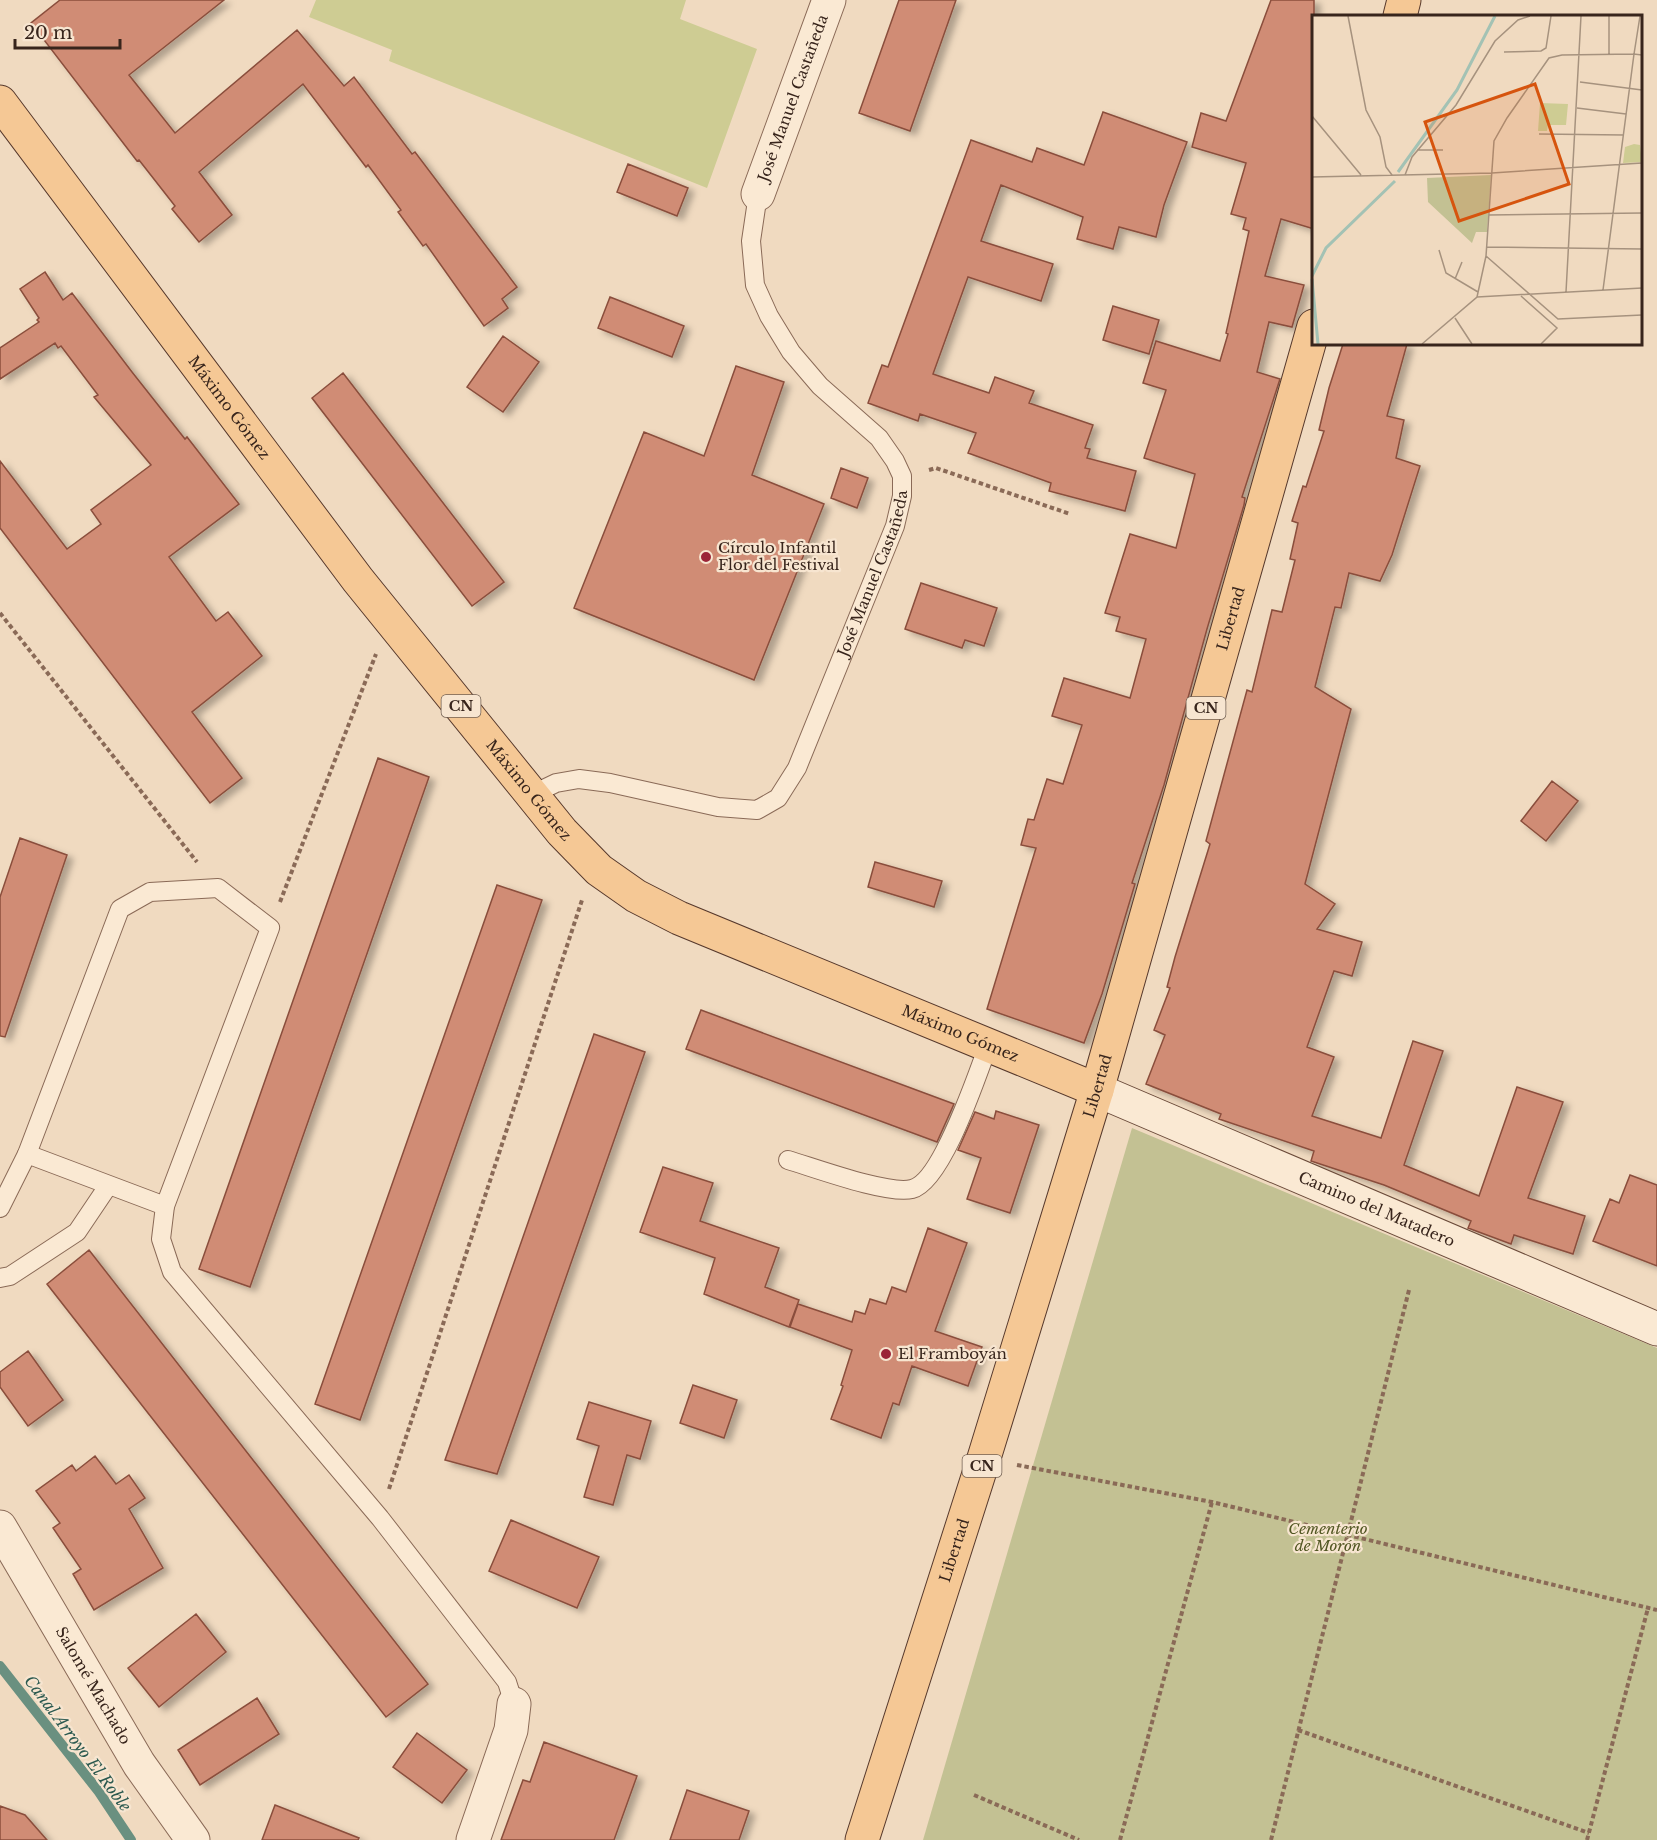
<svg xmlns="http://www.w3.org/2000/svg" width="1657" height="1840" font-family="'Libre Baskerville',serif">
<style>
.green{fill:#cecc93}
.cemetery{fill:#c3c193}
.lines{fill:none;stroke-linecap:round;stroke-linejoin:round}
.stream{stroke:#6a9080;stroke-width:10}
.building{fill:#d08c74;stroke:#8a4e3c;stroke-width:1.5;filter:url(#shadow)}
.service-casing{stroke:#8a6a57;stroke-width:20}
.minor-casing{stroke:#8a6a57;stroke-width:35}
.tertiary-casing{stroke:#8a6a57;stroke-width:35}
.secondary-casing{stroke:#6b4b3a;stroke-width:35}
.primary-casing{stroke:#57392c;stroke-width:35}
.path{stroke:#8a6a57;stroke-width:4;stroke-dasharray:4.5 3;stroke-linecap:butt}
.service{stroke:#fae9d3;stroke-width:18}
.minor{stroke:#fae9d3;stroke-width:33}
.tertiary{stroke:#fae9d3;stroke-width:33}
.secondary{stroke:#fae9d3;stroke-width:33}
.primary{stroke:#f5c895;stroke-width:33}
.poi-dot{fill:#9b2437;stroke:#f7e5d0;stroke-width:2}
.labels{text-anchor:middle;stroke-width:4.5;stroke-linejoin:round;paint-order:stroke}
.shield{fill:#f7e5d0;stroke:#715f52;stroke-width:1.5}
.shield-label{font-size:14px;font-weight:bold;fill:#38251c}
.street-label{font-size:15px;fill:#38251c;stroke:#f7e5d0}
.poi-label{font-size:15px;fill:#38251c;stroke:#f7e5d0;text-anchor:start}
.park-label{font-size:15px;font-style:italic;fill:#515622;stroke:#f7e5d0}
.water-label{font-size:16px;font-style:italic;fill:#2b594f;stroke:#f7e5d0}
.inset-river{fill:none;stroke:#a3c2b4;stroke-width:3}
.inset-road{fill:none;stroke:#a6927e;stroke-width:1.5}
.view{fill:#d6540e;fill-opacity:0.15;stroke:#d6540e;stroke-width:3}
.inset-edge{fill:none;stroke:#38251c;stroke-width:3}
</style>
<defs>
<filter id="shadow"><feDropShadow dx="6" dy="4" stdDeviation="3" flood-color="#0004"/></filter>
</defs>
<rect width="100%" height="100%" fill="#f0dac0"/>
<!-- green -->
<path class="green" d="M316,0h370l-6,19 77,30 -50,139 -318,-127 3,-11 -83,-33z"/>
<!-- cemetery -->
<path class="cemetery" d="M1132,1128l525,220v492h-734z"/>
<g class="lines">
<!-- stream -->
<path class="stream" d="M0,1666l99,126 32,48"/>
</g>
<!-- building -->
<path class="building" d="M60,0h164l-95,75 46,58 122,-103 47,56 10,-9 58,77 3,-2 102,135 -15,12 6,9 -24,18 -58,-82 -3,2 -25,-34 3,-2 -33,-45 -2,2 -63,-83 -104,88 33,43 -33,27 -27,-33 3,-3 -36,-46 -2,1 -106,-138z
M899,0h57l-46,131 -51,-18z
M1271,0h43v229l-33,-10 -16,57 39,9 -12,42 -23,-5 -12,50 23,7 -38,118 3,1 -1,7 -37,124 -43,156 -32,98 3,1 -33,110 -18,49 -97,-34 49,-161 -15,-3 7,-26 6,1 13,-41 16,5 19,-59 -30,-9 12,-38 66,20 16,-59 -30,-8 4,-14 -15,-4 25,-79 46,14 19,-74 -51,-16 22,-68 -23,-7 13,-42 64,20 8,-27 -2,-1 23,-102 -6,-2 3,-11 -15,-4 15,-51 -54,-16 9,-34 25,8z
M1103,112l84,30 -23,63 -8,32 -37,-10 -6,22 -36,-10 6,-22 -82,-32 -20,56 72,23 -12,37 -73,-24 -35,97 56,19 6,-16 39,14 -5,12 64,22 -8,23 5,1 -3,9 49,13 -11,40 -76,-20 2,-8 -83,-30 8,-20 -56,-19 -2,7 -50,-18 14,-38 6,2 83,-227 61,22 5,-14 47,17z
M628,164l60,24 -11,28 -60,-24z
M45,272l18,28 9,-7 60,79 53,67 2,-2 52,67 -70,53 47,64 12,-9 34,44 -70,56 50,66 -32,25 -210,-275v-67l67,88 34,-25 -10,-14 60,-45 -57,-68 4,-2 -37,-49 -3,2 -3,-5 -55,36v-31l39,-26 -2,-2 2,-2 -19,-29z
M610,297l74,29 -12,31 -74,-29z
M1113,306l46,14 -10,34 -46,-14z
M503,336l36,26 -36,50 -36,-25z
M1343,344h64l-20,72 17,4 -8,38 24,8 -28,89 -12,26 -31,-8 -8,35 -6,-1 -20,80 36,22 -46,175 30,20 -18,25 45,13 -10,34 -18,-5 -27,76 27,10 -22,59 69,22 32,-97 30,10 -39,114 75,31 38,-109 46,15 -35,96 57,18 -12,38 -59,-19 -3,9 -43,-16 3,-7 -87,-36 -70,-23 -3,-1 3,-10 -95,-32 2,-5 -75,-30 19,-49 -11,-5 16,-42 -3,-1 8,-30 35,-113 -4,-3 41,-151 5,2 20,-82 10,2 13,-52 -5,-1 8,-36 -6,-2 11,-35 3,1 18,-56 -5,-1 10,-42z
M736,366l48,16 -32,93 72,29 -70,176 -180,-72 70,-176 60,24z
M343,373l161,209 -32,24 -160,-208z
M841,468l27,10 -11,30 -26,-10z
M921,583l76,25 -13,38 -19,-6 -3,8 -57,-19z
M378,758l51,19 -179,510 -51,-18z
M1552,781l26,20 -32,40 -25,-20z
M20,838l47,17 -62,182 -5,-1v-139z
M875,862l67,19 -8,26 -66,-20z
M497,885l45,15 -182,520 -45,-16z
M701,1010l253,94 -17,38 -251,-93z
M594,1034l51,18 -148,422 -52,-14z
M996,1111l43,14 -29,88 -43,-14 14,-41 -23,-8 17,-38 19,7z
M663,1167l50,16 -13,38 79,27 -14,39 34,13 -10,27 -85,-33 11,-36 -75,-26z
M1630,1175l27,10v81l-64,-25 17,-42 9,4z
M928,1228l39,15 -32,88 47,16 -14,39 -56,-20 -13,39 -6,-2 -12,35 -50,-19 12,-33 -2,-1 11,-35 -62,-23 8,-23 54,18 3,-11 10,3 5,-15 16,5 6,-17 14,5z
M89,1250l339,434 -42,33 -339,-433z
M28,1351l35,49 -35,26 -28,-39v-15z
M693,1385l44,15 -13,38 -44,-15z
M589,1402l62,19 -11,38 -13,-4 -14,50 -29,-8 15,-51 -22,-7z
M95,1456l21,28 13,-9 16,23 -16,11 34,59 -69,42 -21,-36 8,-5 -28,-41 7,-5 -24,-32 36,-26 4,6z
M511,1520l88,37 -22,51 -88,-37z
M196,1614l30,38 -67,55 -31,-39z
M257,1698l22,36 -79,51 -22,-35z
M417,1733l50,37 -25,33 -49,-36z
M544,1742l93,34 -23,64h-113l22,-60 7,2z
M687,1790l62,21 -10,29h-69z
M275,1805l84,33 -1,2h-96z
M0,1806l25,9 22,25h-47z"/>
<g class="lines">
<defs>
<g id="service">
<path id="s1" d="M531,795l25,-12 23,-4 31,4 108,24 39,3 21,-12 19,-30 98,-242 7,-30v-20l-7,-15 -16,-23 -59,-52 -29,-34 -22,-36 -14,-31 -4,-44 7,-47"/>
<path d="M27,1154l138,52"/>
<path d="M788,1160c27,8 100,35 124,29 30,-7 65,-114 76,-143"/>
<path d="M0,1208l27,-54 93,-245 30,-17 68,-4 52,40 -105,278 -4,33 11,33 208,246 127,164 7,22"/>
<path d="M0,1278l10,-2 67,-44 31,-46"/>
</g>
<g id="minor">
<path id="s2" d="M758,194l71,-194"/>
<path d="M473,1840l38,-110 3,-26"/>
</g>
<g id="tertiary">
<path id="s3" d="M0,1527l139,237 54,76"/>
</g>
<g id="secondary">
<path id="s4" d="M1097,1090l560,239"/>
</g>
<g id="primary">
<path d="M1400,16l4,-16"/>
<path id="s5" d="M0,102l358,478 204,252 37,38 37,26 43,22 418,172"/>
<path id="s6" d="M862,1840l122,-382 113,-368 217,-764"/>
</g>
</defs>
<!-- service casing -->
<use href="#service" class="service-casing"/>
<!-- minor casing -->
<use href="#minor" class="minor-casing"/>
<!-- tertiary casing -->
<use href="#tertiary" class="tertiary-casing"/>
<!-- secondary casing -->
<use href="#secondary" class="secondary-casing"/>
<!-- primary casing -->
<use href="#primary" class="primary-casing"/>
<!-- path -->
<path class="path" d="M929,470l7,-2 134,46
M0,613l197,249
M280,902l96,-248
M1017,1465l195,37 445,108
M389,1489l193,-589
M1298,1730l291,103
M974,1795l105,45
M1120,1840l92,-338
M1271,1840l138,-550
M1587,1840l61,-232"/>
<!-- service -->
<use href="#service" class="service"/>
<!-- minor -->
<use href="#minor" class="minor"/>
<!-- tertiary -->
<use href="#tertiary" class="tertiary"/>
<!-- secondary -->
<use href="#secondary" class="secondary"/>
<!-- primary -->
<use href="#primary" class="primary"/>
</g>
<!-- markers -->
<g class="poi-dot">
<circle cx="706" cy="557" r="6"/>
<circle cx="886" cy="1354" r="6"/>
</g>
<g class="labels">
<!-- shield labels -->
<g class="shield">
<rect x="441.5" y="695" width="39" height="22" rx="4.5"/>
<rect x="1186.5" y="697" width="39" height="22" rx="4.5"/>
<rect x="962.5" y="1455" width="39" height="22" rx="4.5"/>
</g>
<g class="shield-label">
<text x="461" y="711">CN</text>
<text x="1206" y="713">CN</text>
<text x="982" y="1471">CN</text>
</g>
<!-- street labels -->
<g class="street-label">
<text dy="5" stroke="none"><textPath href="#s2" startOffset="102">José Manuel Castañeda</textPath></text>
<text dy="5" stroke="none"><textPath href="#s5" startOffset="382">Máximo Gómez</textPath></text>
<text dy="5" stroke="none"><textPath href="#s1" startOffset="501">José Manuel Castañeda</textPath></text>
<text dy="5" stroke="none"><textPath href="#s6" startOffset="1276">Libertad</textPath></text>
<text dy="5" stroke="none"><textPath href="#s5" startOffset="868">Máximo Gómez</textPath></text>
<text dy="5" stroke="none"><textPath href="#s5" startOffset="1372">Máximo Gómez</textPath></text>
<text dy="5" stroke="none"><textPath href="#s6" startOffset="790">Libertad</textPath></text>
<text dy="5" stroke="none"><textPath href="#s4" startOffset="304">Camino del Matadero</textPath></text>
<text dy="5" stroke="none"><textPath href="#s6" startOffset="304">Libertad</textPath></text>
<text dy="5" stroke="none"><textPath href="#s3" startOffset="184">Salomé Machado</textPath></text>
</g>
<!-- poi labels -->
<g class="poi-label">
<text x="718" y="553">Círculo Infantil<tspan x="718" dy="17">Flor del Festival</tspan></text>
<text x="898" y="1359">El Framboyán</text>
</g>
<!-- park labels -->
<g class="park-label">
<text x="1328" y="1534">Cementerio<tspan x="1328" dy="17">de Morón</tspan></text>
</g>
<!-- water labels -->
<g class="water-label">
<text transform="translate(78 1743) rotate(53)" y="6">Canal Arroyo El Roble</text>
</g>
</g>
<!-- overview -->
<g transform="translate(1312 15)">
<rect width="330" height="330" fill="#f0dac0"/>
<path d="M228,88l28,1 -2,21h-18l-1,6h-9zM322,129l6,1 2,17 -19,1 2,-16z" fill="#cecc93"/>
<path d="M179,160l-4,57h-11l-4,11 -44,-41 -1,-24z" fill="#c3c193"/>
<path class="inset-river" d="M86,157l59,-82 38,-74M0,261l14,-28 69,-67M0,264l6,65"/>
<path class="inset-road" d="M36,1l18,94 14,27 6,30 6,8M328,1l-6,38 -72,1 -13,3 -42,60 -13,23 -8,115 72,63 84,-4M192,37l37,-1 5,-3 5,-32M297,39v-38M268,67l62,8M265,93l49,6M0,101l49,59M227,119l85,1M105,135h26M93,160l7,-18 44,-52 39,-64 23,-21 12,-4M0,162l180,-4 150,-10M177,200l153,-2M175,232l155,2M127,235l7,23 32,19M143,264l7,-17M291,275l31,-236 8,1M254,277l15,-276M209,281l36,32 -16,16M165,282l165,-9M143,303l17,26M110,329l55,-47 9,-41"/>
<path class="view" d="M223,69l34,100 -110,37 -34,-99z"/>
<rect width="330" height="330" class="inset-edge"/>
</g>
<!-- scale -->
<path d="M15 39v9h105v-9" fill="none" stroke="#38251c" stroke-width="3"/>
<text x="24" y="39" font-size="18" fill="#38251c" stroke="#f7e5d0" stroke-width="4.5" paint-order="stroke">20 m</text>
</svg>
